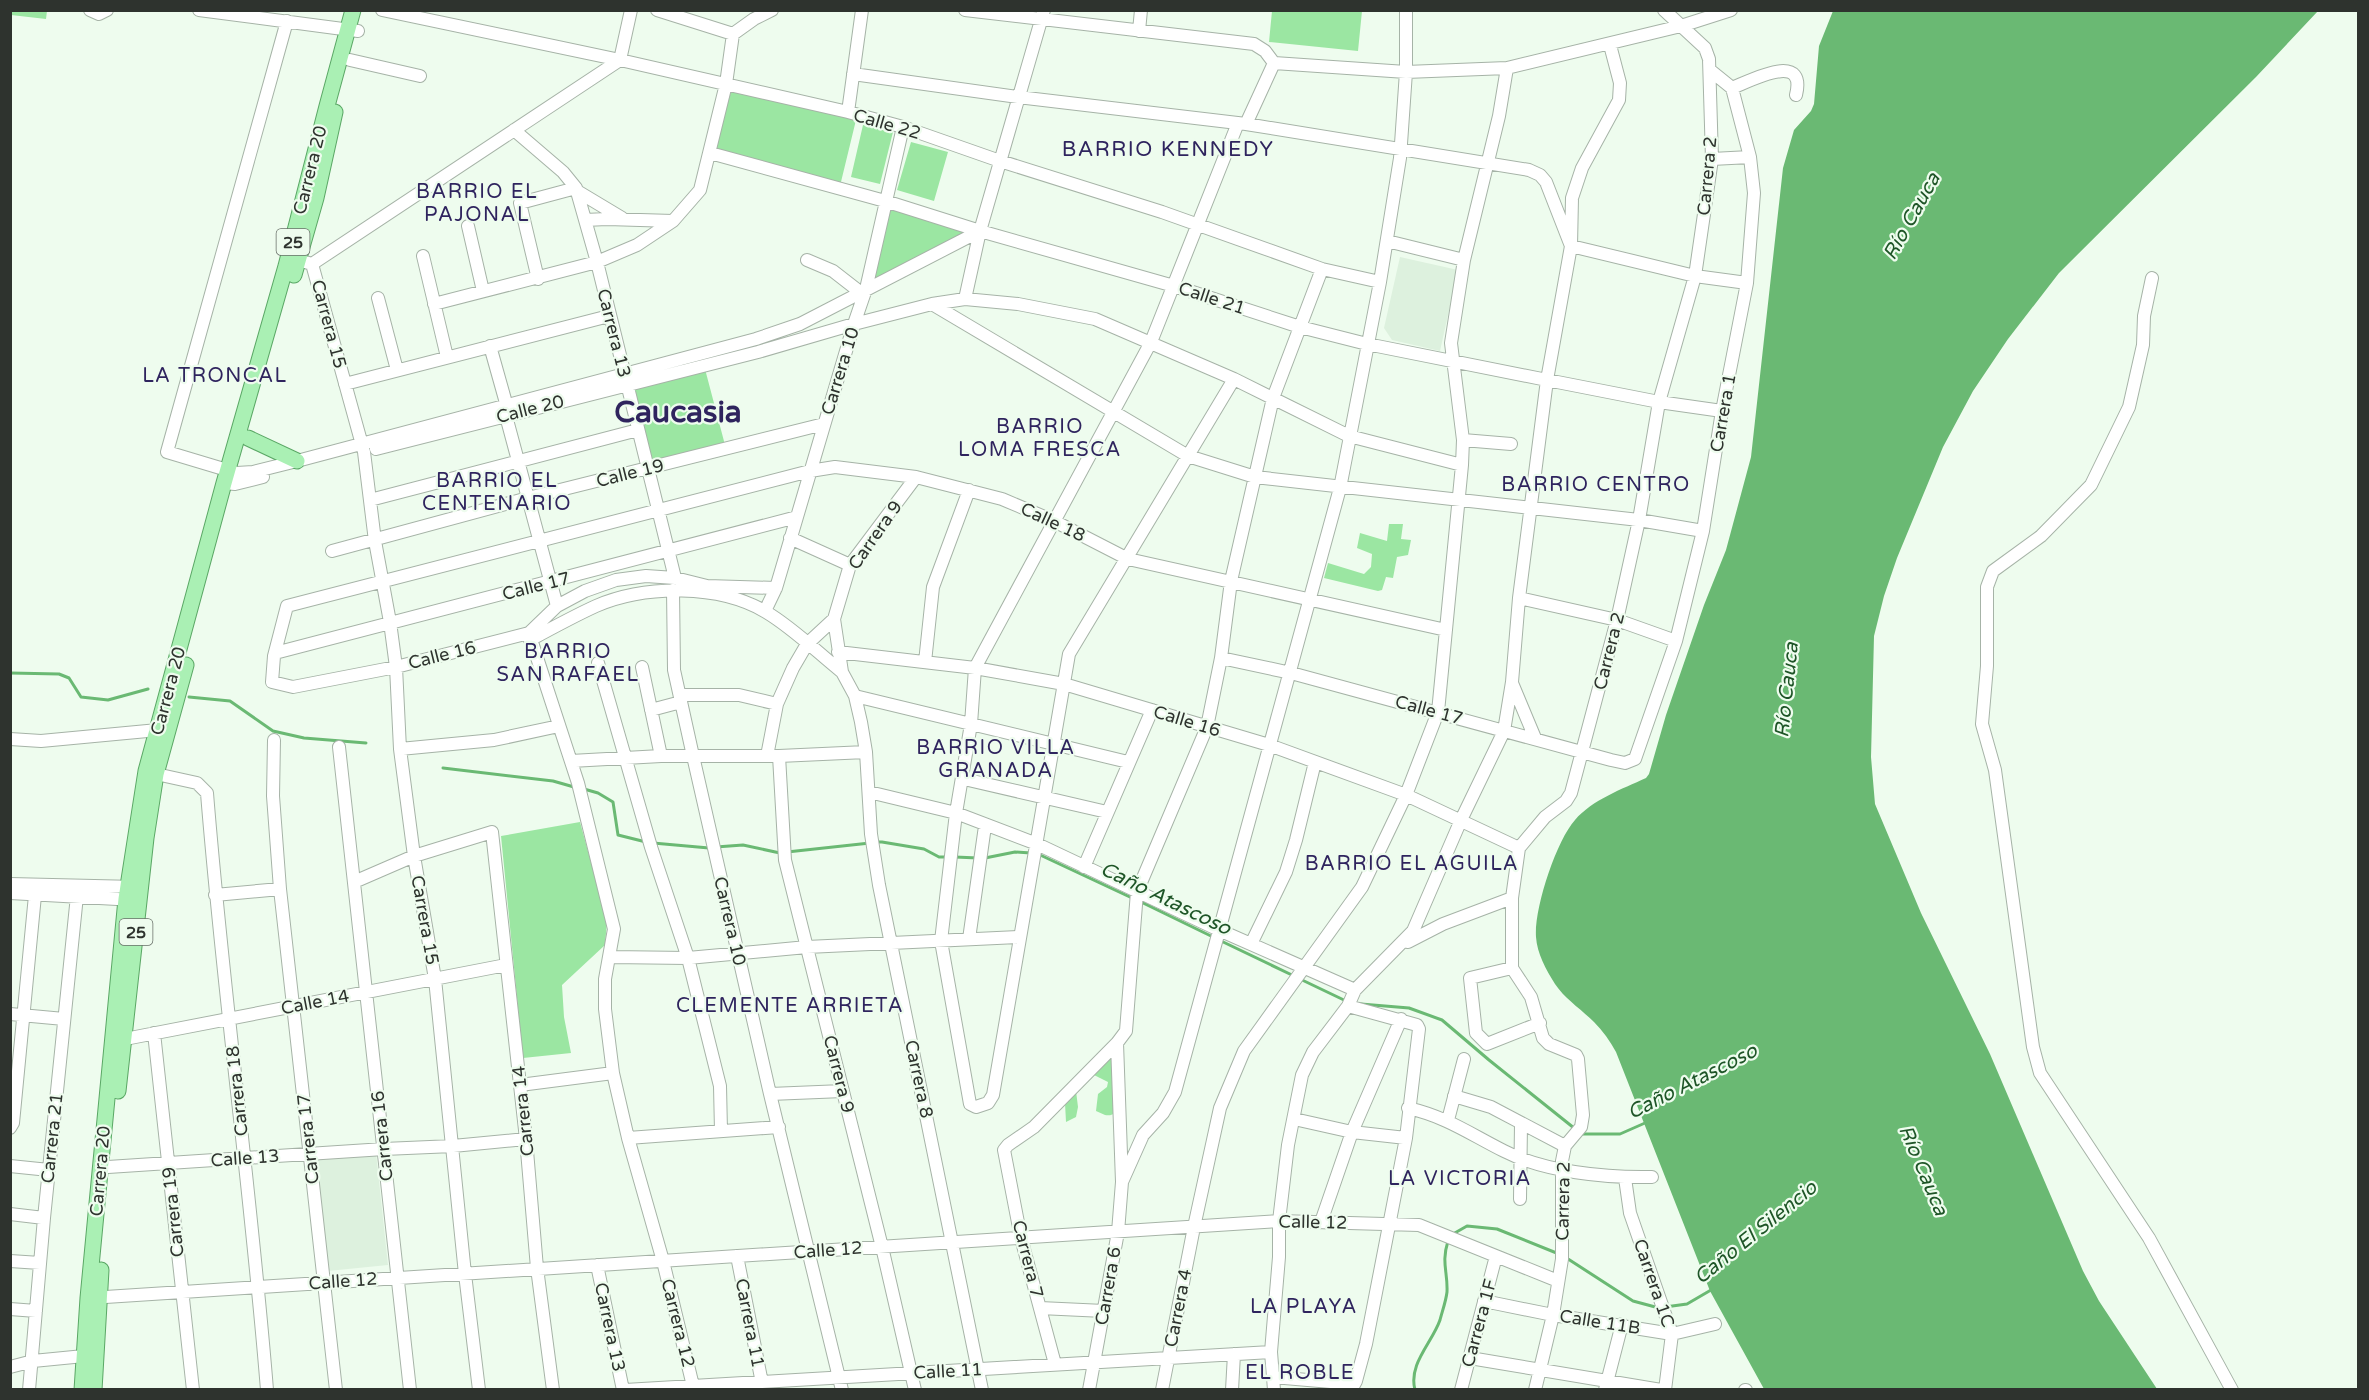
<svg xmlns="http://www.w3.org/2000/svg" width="2369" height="1400" font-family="'Varela Round',sans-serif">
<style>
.built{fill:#ddf1de}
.green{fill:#9be6a2}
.water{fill:#6ab973}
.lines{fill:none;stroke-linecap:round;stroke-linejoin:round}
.stream{stroke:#6ab973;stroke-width:3}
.minor-casing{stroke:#a6b3a7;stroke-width:14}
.major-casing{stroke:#5aa765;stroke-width:17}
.minor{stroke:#fff;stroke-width:12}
.major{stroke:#aaf0b4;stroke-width:15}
.labels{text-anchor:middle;stroke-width:4.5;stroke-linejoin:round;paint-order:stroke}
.shield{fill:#eefcee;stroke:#686f68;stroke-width:1.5}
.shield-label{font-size:16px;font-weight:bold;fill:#2e332e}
.street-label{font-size:18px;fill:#2e332e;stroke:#eefcee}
.neighbourhood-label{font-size:20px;letter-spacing:1.5px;fill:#2f245e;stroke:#eefcee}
.water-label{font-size:20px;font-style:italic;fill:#1e5527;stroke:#eefcee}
.quarter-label{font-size:21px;letter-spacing:1.5px;fill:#2f245e;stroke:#eefcee}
.town-label{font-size:30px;font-weight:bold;fill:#2f245e;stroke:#eefcee}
</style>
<rect width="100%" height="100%" fill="#eefcee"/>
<!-- built -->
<path class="built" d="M1400,257l58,13 -18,81 -48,-11 -8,-12z
M376,1153l12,112 -60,6 -12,-112z"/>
<!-- green -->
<path class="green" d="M10,11h37l-1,8 -35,-4z
M1272,11h90l-4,40 -89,-9z
M732,88l124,32 -16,66 -126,-34z
M863,125l30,7 -13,52 -29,-7z
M911,142l37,10 -14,49 -37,-11z
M887,205l86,26 -103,53z
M705,369l20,76 -73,19 -20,-77z
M1389,524h14l-2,15 10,1 -3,15 -11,2 -4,21 -7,-1 -4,13 -4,1 -54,-13 4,-15 36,11 7,-7 1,-13 -15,-6 3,-15 27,8z
M580,822l27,99 -2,24 -43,40 2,32 7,36 -48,5 -22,-222z
M1108,1049l13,25 3,2c2,11 -1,43 -19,39 -3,-1 -6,-3 -9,-4l2,-17 9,-7 1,-5 -14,-7z
M1076,1091l2,16 -2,10 -10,5 -1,-19z"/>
<!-- water -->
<path class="water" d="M1833,11h485l-62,66 -197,196 -51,66 -35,52 -30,56 -46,111 -13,38 -10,40 -3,121 4,47 46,109 69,141 93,217 16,30 58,88h-393l-54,-98 -94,-239c-6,-11 -13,-21 -22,-30 -13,-13 -29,-23 -39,-38 -9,-14 -18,-31 -19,-47 -2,-28 20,-96 39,-117 17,-20 47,-31 71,-42l3,-4 17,-59 38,-110 22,-55 25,-93 32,-289 11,-38 17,-19 3,-7 5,-58z"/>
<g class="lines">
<!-- stream -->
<path class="stream" d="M10,673l49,1 10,4 12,19 27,3 40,-11
M189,697l41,4 43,30 31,7 62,5
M443,768l110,13 21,6
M584,789l14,4 15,9 5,33 28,7
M876,842h6l42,7 15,8h9
M653,843l56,5
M716,847l27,-2 37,8
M787,852l83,-9
M1038,854l94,44
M955,857l23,1
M985,858l30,-6 16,1
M1141,902l72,35
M1219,940l75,36
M1300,979l46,22
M1361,1004l48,4 33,12 47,40 85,68
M1582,1134h38l25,-11
M1453,1234l14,-8 30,3 62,25
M1565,1257l68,44 26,7
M1665,1307l22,-3 24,-14
M1415,1390c-7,-26 17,-47 25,-70 2,-8 6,-19 7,-28 1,-20 -6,-29 1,-51"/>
<defs>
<path id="minor" d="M90,10l9,4 8,-4
M199,10l159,21
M382,10l238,50 228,52 55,15 97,34 162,51 160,57 58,13
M657,10l76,24
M965,10l289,34 11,7 9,12 132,9 101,-4 174,-42 50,-16
M287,21l-120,431 70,21 16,-1 44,-11 459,-122 44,-15 180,-93
M1139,31l2,-21
M350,60l70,16
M853,74l165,23 228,27 283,46 11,5 6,7 25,64 124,30 52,7
M1732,88c18,-7 75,-38 64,7
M848,112l14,-102
M1246,124l28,-61
M514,130l49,42 13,16 21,74 78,316
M710,153l175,48 95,30 194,55 126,41 67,17 180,36 112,22 63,9
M1712,159l38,-2
M577,191l45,27
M585,220l22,-1 66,2
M468,226l15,65
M1387,241l77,19
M423,256l24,101
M807,260l26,11 27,21
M305,262l7,2 308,-204 11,-50
M312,264l52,188 11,89 15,81 6,45 4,82 14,107 21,123 30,295 14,116
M2152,278l-8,38 -1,29 -14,62 -38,78 -50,51 -48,35 -6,16v79l-5,58 13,46 38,277 7,26 109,165 83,152
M538,279l-18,-76 56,-15
M378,298l19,72
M965,299l15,-68 64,-221
M434,304l163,-42 40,-17 36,-24 27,-31 26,-106 7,-50 21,-15 18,-9
M932,304l256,152 67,21 384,43 64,11
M490,346l16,57v13l51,190
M1234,379l-165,275 -76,441 -5,8 -12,4 -6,-3 -29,-163 15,-128 15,-89 4,-56 176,-326 87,-219
M345,384l264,-68
M1463,440l48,4
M376,449l382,-97 96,-28 78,-20 33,-5 53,5 77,15 139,60 115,57 113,29
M224,483l11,1 28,-7
M370,500l268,-70
M790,538l60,27
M332,551l196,-53 296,-74
M776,588l-69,-2 -32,-8 -29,-2 -30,4 -31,11 -28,15 -28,27 -133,34 -103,20 -21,-5 2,-26 13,-50 523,-135 25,-4 81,10 86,22 52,22 74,38 318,71
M673,590l1,80 19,86 77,338 72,296
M1519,598l98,22 59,21
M765,611l11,-23 78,-264 12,-35 37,-162
M834,619l8,53 13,24 6,26 5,30 5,82 8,51 103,505
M529,633l49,150 36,146 -9,50v30l8,64 15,65 35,123 30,125
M530,640c22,-12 44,-24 66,-34 49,-21 123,-22 170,6 27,16 51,40 76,60
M838,652l137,16 89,16 205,61 137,50 113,53
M275,653l522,-136
M1221,658l70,15 320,87 14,3 10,-4 41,-118 27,-110 19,-120 25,-128 7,-90 -4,-36 -18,-69 -21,-17
M925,662l8,-75 36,-97
M598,663l53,184 37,111 32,128 1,45
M642,667l19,89
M1512,683l23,55
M680,695h59l38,9
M855,696l273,66
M651,710l30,-8
M10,739l31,2 117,-11
M274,740l-1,56 7,93 56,501
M339,747l71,643
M400,749l94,-9 65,-14
M767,756l10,-52 16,-36 14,-24 27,-25 16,-54 66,-88
M779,756l6,104 97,387 33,143
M571,761l90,-5h118l87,-4
M156,774l41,9 10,10c16,200 44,397 60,597
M964,779l143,33
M869,792l87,21 81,31 182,86 136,60
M1084,867l68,-157
M354,882l60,-26 78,-24 34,307 11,129 16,122
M10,884l126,3
M10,893l125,7
M215,895l65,-6
M969,939l16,-113
M1408,942l35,-18 69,-26
M1251,944l35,-72 10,-32 19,-78
M610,957l78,1 119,-11 213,-10
M1512,968l-42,10 6,55 11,11 53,-21
M1348,1006l69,19 2,4 -13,109 -40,206 -10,37 -5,9
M10,1014l54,5
M154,1033l39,357
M125,1039l381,-74
M520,1085l93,-12
M770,1094l73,-3
M1454,1096l37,11 74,39
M1408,1108c39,9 62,26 96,43 41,21 102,27 148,26
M1294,1119l58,13 54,6
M1448,1120l16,-61
M10,1128l3,-5 23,-238
M628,1138l151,-11
M10,1166l39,4
M108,1167l276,-18 69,-3 73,-7
M1625,1178l5,35 42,121 -7,56
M1122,1182l21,-47 20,-22 12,-21 165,-604 40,-206 20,-124 6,-86v-62
M1520,1199l1,-75
M10,1214l34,4
M1321,1222l31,-90 49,-113
M737,1256l26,132
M10,1261l30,2
M597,1265l26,125
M90,1298l1189,-77 140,4 139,56
M1484,1301l69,14 119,19 43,-10
M1040,1308l64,3
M10,1309l26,2
M1470,1358l191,32
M1055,1364l-34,-126 -17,-88 4,-5 26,-18 83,-84
M10,1367l23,-6 51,-5
M1273,1377l81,7
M29,1390l15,-172 34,-332
M625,1390l646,-38
M1089,1390l29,-158 4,-50 -5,-139 9,-12 11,-139 70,-165 14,-69 10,-77 42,-183 49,-129
M1162,1390l32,-163 26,-119 24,-57 118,-164 44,-92 32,-83 24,-247 1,-25 -12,-97 13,-83 35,-144 8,-48
M1232,1390l2,-36
M1274,1390l-3,-38 8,-95v-36l9,-76 14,-70 11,-23 35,-46 7,-16 58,-59 48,-111 43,-89 8,-49 7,-84 28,-218 24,-134 1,-48 10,-30 37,-68 1,-17 -10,-38
M1461,1390l35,-134
M1535,1390l18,-75 9,-56v-98l3,-15 16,-19 2,-12 -5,-56 -2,-4 -27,-11 -6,-6 -12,-41 -19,-29v-70l7,-50 26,-31 21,-16 5,-8 46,-173 22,-100 20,-118 36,-126 17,-117 -3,-100 -4,-11 -41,-38
M1605,1390l17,-66
M1745,1390h1"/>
<path id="major" d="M294,275l22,-77 19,-86
M248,438l49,23
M118,1091l28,-253 10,-64 30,-109
M82,1390l6,-92 38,-399 20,-128 78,-288 62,-217 41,-160 26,-96
M94,1390l7,-120"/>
</defs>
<!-- minor casing -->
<use href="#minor" class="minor-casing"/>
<!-- major casing -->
<use href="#major" class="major-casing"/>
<!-- minor -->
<use href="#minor" class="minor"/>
<!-- major -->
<use href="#major" class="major"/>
</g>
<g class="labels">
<!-- shield labels -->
<g class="shield">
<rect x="276.5" y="229" width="33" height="26" rx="4.5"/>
<rect x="119.5" y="919" width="33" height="26" rx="4.5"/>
</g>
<g class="shield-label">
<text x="293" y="248">25</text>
<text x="136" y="938">25</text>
</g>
<!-- street labels -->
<g class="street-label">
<text transform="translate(887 124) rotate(16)" y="6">Calle 22</text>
<text transform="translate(310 170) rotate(-76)" y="6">Carrera 20</text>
<text transform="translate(1707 176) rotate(-85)" y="6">Carrera 2</text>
<text transform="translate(1212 298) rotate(18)" y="6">Calle 21</text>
<text transform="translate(329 324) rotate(75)" y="6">Carrera 15</text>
<text transform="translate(614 333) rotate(76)" y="6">Carrera 13</text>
<text transform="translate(840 371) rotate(-73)" y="6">Carrera 10</text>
<text transform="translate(530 409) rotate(-14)" y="6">Calle 20</text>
<text transform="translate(1723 413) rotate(-80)" y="6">Carrera 1</text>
<text transform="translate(630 473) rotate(-14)" y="6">Calle 19</text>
<text transform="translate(1053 522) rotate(25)" y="6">Calle 18</text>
<text transform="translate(875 535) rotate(-55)" y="6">Carrera 9</text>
<text transform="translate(536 586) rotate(-14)" y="6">Calle 17</text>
<text transform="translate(1609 651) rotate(-76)" y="6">Carrera 2</text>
<text transform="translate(442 655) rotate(-14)" y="6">Calle 16</text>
<text transform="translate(168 691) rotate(-75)" y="6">Carrera 20</text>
<text transform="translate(1429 710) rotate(15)" y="6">Calle 17</text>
<text transform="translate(1187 721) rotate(17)" y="6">Calle 16</text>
<text transform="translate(425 920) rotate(80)" y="6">Carrera 15</text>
<text transform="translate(730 921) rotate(77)" y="6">Carrera 10</text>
<text transform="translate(315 1002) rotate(-11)" y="6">Calle 14</text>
<text transform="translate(839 1074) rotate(76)" y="6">Carrera 9</text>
<text transform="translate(919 1079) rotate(78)" y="6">Carrera 8</text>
<text transform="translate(237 1091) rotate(-96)" y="6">Carrera 18</text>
<text transform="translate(523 1111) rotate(-96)" y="6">Carrera 14</text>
<text transform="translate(382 1136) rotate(-96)" y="6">Carrera 16</text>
<text transform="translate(52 1138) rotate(-84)" y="6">Carrera 21</text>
<text transform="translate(308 1139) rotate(-96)" y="6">Carrera 17</text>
<text transform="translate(245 1158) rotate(-4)" y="6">Calle 13</text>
<text transform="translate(100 1171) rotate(-85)" y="6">Carrera 20</text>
<text transform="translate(1563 1201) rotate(-89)" y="6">Carrera 2</text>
<text transform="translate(173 1212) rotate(-96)" y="6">Carrera 19</text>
<text transform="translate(1313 1222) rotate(1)" y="6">Calle 12</text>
<text transform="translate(828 1250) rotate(-4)" y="6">Calle 12</text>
<text transform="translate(1028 1259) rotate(76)" y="6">Carrera 7</text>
<text transform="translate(343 1281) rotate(-4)" y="6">Calle 12</text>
<text transform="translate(1654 1283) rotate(71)" y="6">Carrera 1C</text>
<text transform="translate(1108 1286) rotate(-80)" y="6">Carrera 6</text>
<text transform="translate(1178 1308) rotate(-79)" y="6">Carrera 4</text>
<text transform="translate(1600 1322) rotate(9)" y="6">Calle 11B</text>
<text transform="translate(678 1323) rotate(76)" y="6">Carrera 12</text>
<text transform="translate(750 1323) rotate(79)" y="6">Carrera 11</text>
<text transform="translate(1479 1323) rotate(-75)" y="6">Carrera 1F</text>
<text transform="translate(610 1327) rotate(78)" y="6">Carrera 13</text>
<text transform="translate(948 1371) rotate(-3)" y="6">Calle 11</text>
</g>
<!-- neighbourhood labels -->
<g class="neighbourhood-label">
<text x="477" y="198">BARRIO EL<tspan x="477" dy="23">PAJONAL</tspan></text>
<text x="215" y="382">LA TRONCAL</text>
<text x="1040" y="433">BARRIO<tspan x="1040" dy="23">LOMA FRESCA</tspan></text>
<text x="497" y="487">BARRIO EL<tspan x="497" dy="23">CENTENARIO</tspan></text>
<text x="1596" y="491">BARRIO CENTRO</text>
<text x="568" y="658">BARRIO<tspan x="568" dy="23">SAN RAFAEL</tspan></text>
<text x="996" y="754">BARRIO VILLA<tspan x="996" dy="23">GRANADA</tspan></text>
<text x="1412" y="870">BARRIO EL AGUILA</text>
<text x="790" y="1012">CLEMENTE ARRIETA</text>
<text x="1460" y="1185">LA VICTORIA</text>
<text x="1304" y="1313">LA PLAYA</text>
<text x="1300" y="1379">EL ROBLE</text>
</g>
<!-- water labels -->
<g class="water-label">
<text transform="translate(1911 216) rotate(-61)" y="7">Río Cauca</text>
<text transform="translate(1786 690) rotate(-84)" y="7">Río Cauca</text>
<text transform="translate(1166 898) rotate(26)" y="7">Caño Atascoso</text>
<text transform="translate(1692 1081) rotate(-27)" y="7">Caño Atascoso</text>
<text transform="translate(1924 1170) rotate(67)" y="7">Río Cauca</text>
<text transform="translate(1755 1232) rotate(-39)" y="7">Caño El Silencio</text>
</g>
<!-- quarter labels -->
<g class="quarter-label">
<text x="1168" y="156">BARRIO KENNEDY</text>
</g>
<!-- town labels -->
<g class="town-label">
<text x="678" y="422">Caucasia</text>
</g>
</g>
<!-- border -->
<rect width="2369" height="1400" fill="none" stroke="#2e332e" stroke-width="24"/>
</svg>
